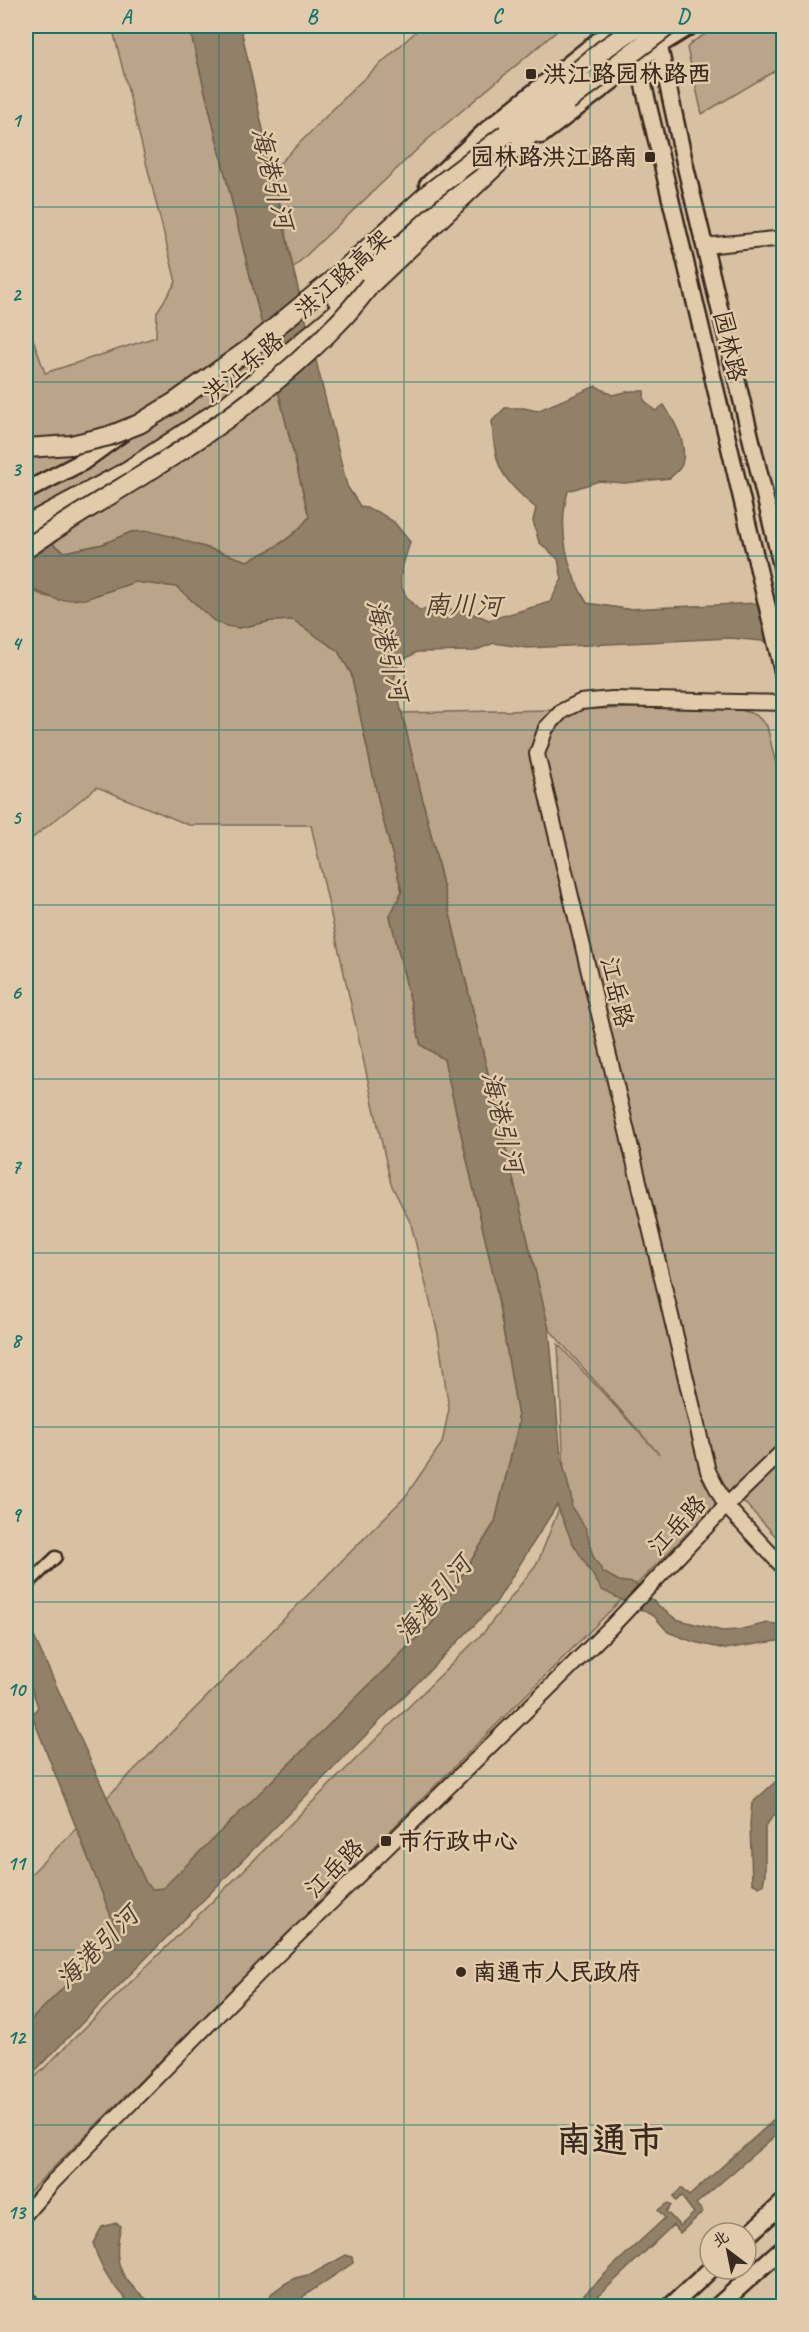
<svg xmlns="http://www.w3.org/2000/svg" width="809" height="2332" font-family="Caveat,'LXGW WenKai TC',sans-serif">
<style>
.green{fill:#bba58a;stroke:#7b6854;stroke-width:1.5}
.water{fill:#938069;stroke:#705e4b;stroke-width:1.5}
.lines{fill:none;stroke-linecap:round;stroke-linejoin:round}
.minor-casing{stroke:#3b2a1e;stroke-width:15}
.tertiary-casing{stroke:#3b2a1e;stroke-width:18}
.secondary-casing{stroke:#3b2a1e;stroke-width:20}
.primary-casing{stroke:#3b2a1e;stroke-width:21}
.trunk-casing{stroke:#3b2a1e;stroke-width:22}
.minor{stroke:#e2cbab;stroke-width:10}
.tertiary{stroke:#e2cbab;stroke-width:14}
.secondary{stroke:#e2cbab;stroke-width:15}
.primary{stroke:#e2cbab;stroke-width:16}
.trunk{stroke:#e2cbab;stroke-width:18}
.trunk-bridge-casing{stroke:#3b2a1e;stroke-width:22;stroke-linecap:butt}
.trunk-bridge{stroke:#e2cbab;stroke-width:18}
.grid{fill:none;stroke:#0f766e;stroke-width:1.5;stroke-opacity:0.55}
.poi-dot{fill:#3b2a1e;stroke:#e2cbab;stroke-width:2}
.labels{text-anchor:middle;stroke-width:5;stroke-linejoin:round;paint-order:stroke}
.poi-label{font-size:24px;font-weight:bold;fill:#3b2a1e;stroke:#e2cbab;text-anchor:start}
.street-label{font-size:24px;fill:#3b2a1e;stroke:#e2cbab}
.water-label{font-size:26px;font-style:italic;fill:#4d3b2d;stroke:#e2cbab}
.town-label{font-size:36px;font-weight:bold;fill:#3b2a1e;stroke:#e2cbab}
.neatline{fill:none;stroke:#0f766e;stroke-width:2}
.grid-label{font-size:20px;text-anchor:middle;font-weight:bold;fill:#0f766e}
</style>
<rect width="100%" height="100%" fill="#d8c1a3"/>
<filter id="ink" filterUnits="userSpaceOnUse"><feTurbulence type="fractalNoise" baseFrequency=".0167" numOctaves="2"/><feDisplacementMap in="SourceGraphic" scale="12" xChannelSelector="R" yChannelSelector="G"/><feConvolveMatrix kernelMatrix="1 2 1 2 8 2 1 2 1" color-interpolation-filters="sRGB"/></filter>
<g filter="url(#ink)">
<!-- green -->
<path class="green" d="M112,26h77l120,491c-15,21 -38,34 -62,44l-42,-14 -74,-15 -28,12 -38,8 -10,-6 -29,-43v-184l19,54 111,-36 1,-25 19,-30z
M422,26h141l-136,114 -134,128 -20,-98 83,-84z
M719,26h64v40l-81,48 -15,-66 5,-6z
M135,582l43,5 35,33 26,8 33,-7 21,-1 45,31 13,22 29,135 22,83 -12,25 31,129 23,14 51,223 24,140 -24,100 -62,100 -407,403v-146l379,-382 37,-54 7,-34 -11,-75 -27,-110 -20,-40 -80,-359h-122l-92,-38 -71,56v-256c37,24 71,8 109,-5z
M729,706l27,9 11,11 17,73 -1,745 -51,-55 -706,706v-109l458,-454 54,-70 27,-69 -7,-149 101,110 -110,-125 -147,-616z"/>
<!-- water -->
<path class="water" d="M189,26h55l-2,7 51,235 54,218 13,20 18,6 16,10 16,20c-9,32 -19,44 9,68 26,-3 46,-1 70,10l61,-18 12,-23 -4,-20 -19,-17 -6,-21 3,-13c-35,-29 -42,-42 -44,-87l13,-13h19l13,3 59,-25 16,9 19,-4h13v9l11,11 9,-6c10,16 24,38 18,59 -1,5 -8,10 -12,14l-46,5 -25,-2 -31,10c-11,37 -1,80 19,112l40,6 156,-7v41l-53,-5 -203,10 -33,-5 -20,8 -57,1 -18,10 -5,18 155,649 12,128 10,39 1,12 14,21 7,27 10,16 16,9 15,2 26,24 16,12 46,12 16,-1 30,-7 15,2v15l-58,9 -31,-7 -26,-10 -14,-16 -52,-26 -30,-48 -15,-37 -62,99 -469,476v-55l86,-86 2,-15 -82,-209 6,-8 -12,-36v-52l120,264 6,6 11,-1 270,-266 62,-100 24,-100 -24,-140 -51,-223 -23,-14 -31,-129 12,-25 -22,-83 -29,-135 -13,-22 -45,-31 -21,1 -33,7 -13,-2 -13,-6 -36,-33 -42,-5 -50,17 -27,1 -32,-13v-84l29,43 10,6 38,-8 28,-12 18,-1 21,5 77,25c24,-10 47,-23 62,-44z
M783,1775v35l-10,6 -8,11v47l-2,11 -4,2 -7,-4 -2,-59 2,-21z
M783,2112v17l-87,75 7,8 -23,21 -7,-8 -85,81h-15l41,-41 51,-47 -7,-8 10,-7 3,3 -5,5 14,15 14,-13 -13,-17 -5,5 -3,-4 8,-9 8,8z
M116,2223l5,3c-11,41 3,56 34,80h-22c-19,-17 -33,-38 -40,-63l9,-16z
M346,2255l6,2 1,6 -49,33 -9,10h-31l8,-13 11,-8 12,-7 17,-4z"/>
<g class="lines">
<defs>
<path id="minor" d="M26,1586l30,-29"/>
<path id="tertiary" d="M705,246l79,-8
M784,703l-172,-4 -32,3 -18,9 -16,17 -9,26 171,717 18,35 58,62
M26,2213l26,-30 208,-211 350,-344 116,-122 58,-56
M26,2297l8,9"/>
<path id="secondary" d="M659,45l27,124 98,407
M638,62l146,615"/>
<path id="primary" d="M541,135l118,-90 31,-19
M428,185l59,-55 130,-104
M26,491l56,-29 40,-29
M746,2237l38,-35
M671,2306l40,-37
M718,2306l66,-59"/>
<path id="trunk" d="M496,144l65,-59
M336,298l134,-128
M26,525l98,-52 102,-67 144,-121 136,-129 62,-55"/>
</defs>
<!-- minor casing -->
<use href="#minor" class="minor-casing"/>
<!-- tertiary casing -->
<use href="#tertiary" class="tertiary-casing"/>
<!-- secondary casing -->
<use href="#secondary" class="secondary-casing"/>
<!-- primary casing -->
<use href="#primary" class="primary-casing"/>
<!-- trunk casing -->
<use href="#trunk" class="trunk-casing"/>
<!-- minor -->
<use href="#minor" class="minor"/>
<!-- tertiary -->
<use href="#tertiary" class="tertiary"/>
<!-- secondary -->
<use href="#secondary" class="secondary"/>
<!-- primary -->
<use href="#primary" class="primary"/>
<!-- trunk -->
<use href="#trunk" class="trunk"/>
<defs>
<path id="trunk-bridge" d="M561,85l43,-36 34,-23
M568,101l100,-75
M26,448l45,-3 38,-9 30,-12 36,-22 74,-53 86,-71 94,-85 77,-59
M26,549c37,-26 76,-49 115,-73 70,-43 140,-93 197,-153 12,-12 22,-25 32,-38"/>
</defs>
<!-- trunk-bridge casing -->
<use href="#trunk-bridge" class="trunk-bridge-casing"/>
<!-- trunk-bridge -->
<use href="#trunk-bridge" class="trunk-bridge"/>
</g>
</g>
<!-- grid -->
<path class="grid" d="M219,26v2280M404,26v2280M590,26v2280M26,207h758M26,382h758M26,556h758M26,730h758M26,905h758M26,1079h758M26,1253h758M26,1427h758M26,1602h758M26,1776h758M26,1950h758M26,2125h758"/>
<!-- markers -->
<g class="poi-dot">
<rect x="525" y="68" width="12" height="12" rx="3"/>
<rect x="644" y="151" width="12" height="12" rx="3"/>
<rect x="380" y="1835" width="12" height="12" rx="3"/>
<circle cx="461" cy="1972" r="6"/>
</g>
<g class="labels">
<!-- poi labels -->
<g class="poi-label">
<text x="543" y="82">洪江路园林路西</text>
<text x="638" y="165" text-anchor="end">园林路洪江路南</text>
<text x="398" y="1849">市行政中心</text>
<text x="473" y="1980">南通市人民政府</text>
</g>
<!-- street labels -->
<g class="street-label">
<text transform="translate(343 274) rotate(-42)" y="8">洪江路高架</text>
<text transform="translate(730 346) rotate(77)" y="8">园林路</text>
<text transform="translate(243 367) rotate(-39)" y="8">洪江东路</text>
<text transform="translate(617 992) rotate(77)" y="8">江岳路</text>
<text transform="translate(677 1525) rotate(-47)" y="8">江岳路</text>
<text transform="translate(334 1868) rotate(-45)" y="8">江岳路</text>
</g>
<!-- water labels -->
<g class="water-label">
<text transform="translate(273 178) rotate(76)" y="9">海港引河</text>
<text transform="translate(463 605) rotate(1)" y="9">南川河</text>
<text transform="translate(388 650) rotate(76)" y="9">海港引河</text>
<text transform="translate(503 1122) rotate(76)" y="9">海港引河</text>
<text transform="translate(433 1599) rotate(-50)" y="9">海港引河</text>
<text transform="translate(97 1947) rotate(-45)" y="9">海港引河</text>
</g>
<!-- town labels -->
<g class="town-label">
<text x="610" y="2152">南通市</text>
</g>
</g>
<!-- margin -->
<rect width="809" height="2332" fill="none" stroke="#e2cbab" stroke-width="66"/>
<!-- north arrow -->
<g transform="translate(728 2251) rotate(328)"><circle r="28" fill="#e2cbab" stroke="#9f8b73" stroke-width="1.5"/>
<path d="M0-4.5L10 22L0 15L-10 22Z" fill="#3b2a1e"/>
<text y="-9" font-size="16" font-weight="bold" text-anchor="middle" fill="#3b2a1e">北</text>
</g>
<rect x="33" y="33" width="743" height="2266" class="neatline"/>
<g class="grid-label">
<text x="126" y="23">A</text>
<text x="312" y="23">B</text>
<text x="497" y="23">C</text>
<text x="683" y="23">D</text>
<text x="16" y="127">1</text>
<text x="16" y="301">2</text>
<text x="16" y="476">3</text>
<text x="16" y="650">4</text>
<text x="16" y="824">5</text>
<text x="16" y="999">6</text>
<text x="16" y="1173">7</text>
<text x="16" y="1347">8</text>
<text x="16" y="1521">9</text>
<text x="16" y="1696">10</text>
<text x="16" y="1870">11</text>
<text x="16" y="2044">12</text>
<text x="16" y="2219">13</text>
</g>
</svg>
